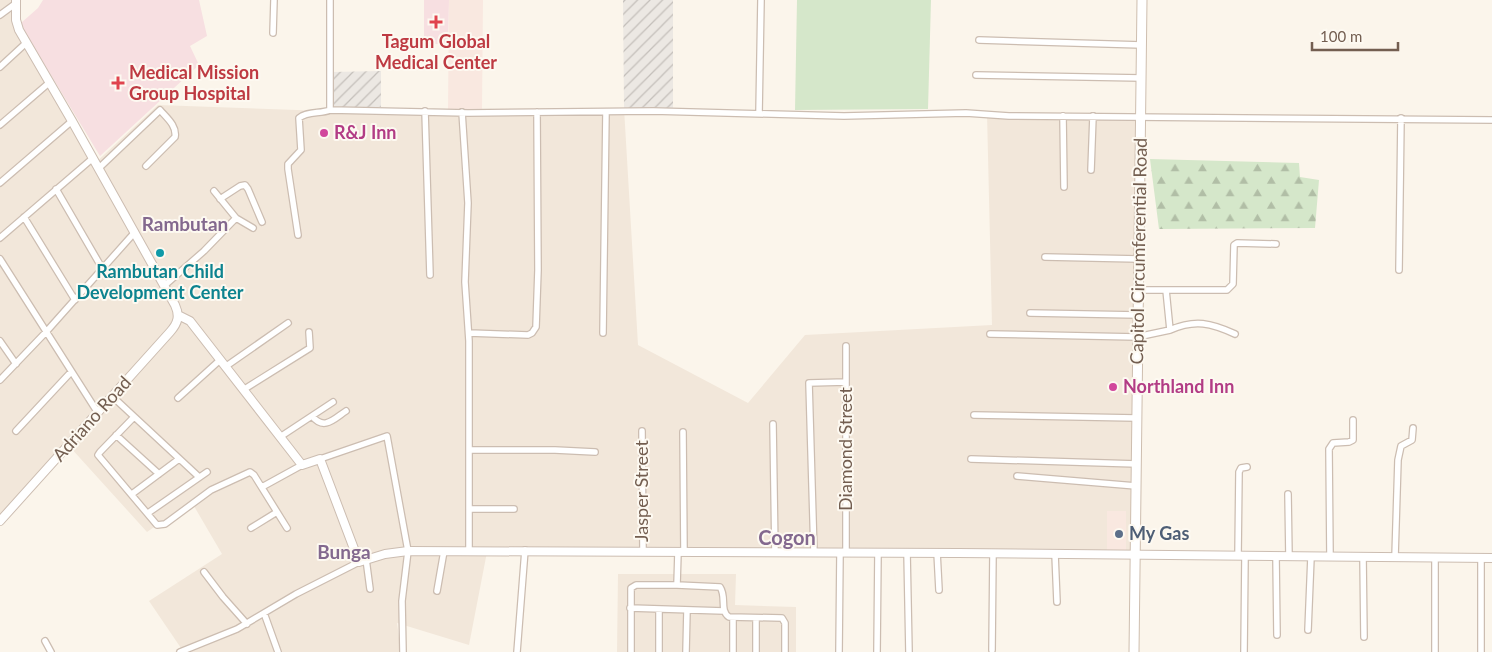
<svg xmlns="http://www.w3.org/2000/svg" width="1492" height="652" font-family="Lato,sans-serif">
<style>
.residential{fill:#f2e7da}
.commercial{fill:#f9e8e0}
.industrial{fill:url(#industrial-furrows)}
.medical{fill:#f7dfe1}
.grass{fill:#d5e7ca}
.forest{fill:url(#forest-firs)}
.lines{fill:none;stroke-linecap:round;stroke-linejoin:round}
.minor-casing{stroke:#ccbdb1;stroke-width:8}
.tertiary-casing{stroke:#ccbdb1;stroke-width:10}
.secondary-casing{stroke:#cebeaf;stroke-width:11}
.minor{stroke:#fff;stroke-width:5.5}
.tertiary{stroke:#fff;stroke-width:8}
.secondary{stroke:#fff;stroke-width:9}
.health-dot{fill:#e0444e;stroke:#fdf9f1;stroke-width:2}
.hotel-dot{fill:#d1479c;stroke:#fdf9f1;stroke-width:2}
.culture-dot{fill:#0f9aa8;stroke:#fdf9f1;stroke-width:2}
.service-dot{fill:#5c6f8a;stroke:#fdf9f1;stroke-width:2}
.labels{text-anchor:middle;stroke-width:4;stroke-linejoin:round;paint-order:stroke}
.health-label{font-size:18px;font-weight:bold;fill:#be3a42;stroke:#fdf9f1}
.hotel-label{font-size:18px;font-weight:bold;fill:#b23c85;stroke:#fdf9f1;text-anchor:start}
.street-label{font-size:18px;fill:#735e50;stroke:#fdf9f1}
.culture-label{font-size:18px;font-weight:bold;fill:#0d838f;stroke:#fdf9f1}
.service-label{font-size:18px;font-weight:bold;fill:#4e5e75;stroke:#fdf9f1;text-anchor:start}
.neighbourhood-label{font-size:19px;font-weight:bold;fill:#83688e;stroke:#fdf9f1}
.quarter-label{font-size:20px;font-weight:bold;fill:#83688e;stroke:#fdf9f1}
</style>
<defs>
<pattern id="industrial-furrows" width="10" height="10" patternUnits="userSpaceOnUse" patternTransform="scale(1.25)"><rect width="10" height="10" fill="#ece8e3"/><path d="M-1 1l2-2M0 10L10 0M9 11l2-2" fill="none" stroke="#c4bfba"/></pattern>
<pattern id="forest-firs" width="22" height="20" patternUnits="userSpaceOnUse" patternTransform="scale(1.25)"><rect width="22" height="20" fill="#d5e7ca"/><path d="M5 1l3.5 6h-7zM16 11l3.5 6h-7z" fill="#b1bea6"/></pattern>
</defs>
<rect width="100%" height="100%" fill="#fbf5eb"/>
<!-- residential -->
<path class="residential" d="M0,0h11l-1,11 16,40 67,114 65,-60 168,6 122,-2 176,-1 14,237 110,58 57,-68 187,-10 -5,-212 152,4 -2,439 -650,-4 -18,93 -72,-22 4,29h-220l2,-1 -34,-50 73,-47 -31,-53 -44,31 -77,-85 54,-57 -4,-4 -120,135z
M618,574h118l-1,31 61,2v45h-179z"/>
<!-- commercial -->
<path class="commercial" d="M449,0h34l-1,109h-34z
M1126,511v39h-19v-39z"/>
<!-- industrial -->
<path class="industrial" d="M623,0h50v108h-49z
M381,71v36h-49v-35z"/>
<!-- medical -->
<path class="medical" d="M43,0h156l8,36 -17,10 9,19 -99,91 -74,-122 -5,-11 17,-15z
M424,0h25l-1,44h-24z"/>
<!-- grass -->
<path class="grass" d="M797,0h134l-3,109 -133,1z"/>
<!-- forest -->
<path class="forest" d="M1150,159l149,4 1,14 19,3 -4,48 -156,1z"/>
<g class="lines">
<defs>
<path id="minor" d="M330,0v110l138,3 185,-2 191,5 122,-3 43,3 483,4
M0,15l15,-11
M273,33l1,-33
M979,40l163,5
M0,67l26,-24
M976,75l166,3
M425,111l5,164
M462,112l6,91 -3,79 4,59v210
M759,113l2,-113
M1063,116l1,71
M0,125l50,-43
M99,168l61,-58c7,8 17,16 15,27l-29,29
M1091,170l2,-54
M0,183l72,-62
M56,189l46,79
M214,191l22,27 17,10
M220,199l20,-13 5,-1 3,4 14,33
M24,217l51,83
M298,235l-10,-66v-5l13,-14 -2,-32c8,-7 22,-4 31,-8
M0,238l93,-80
M1045,257l94,2
M0,259l98,154
M1399,270l2,-152
M164,286l40,-35 32,-33
M1138,290h89l6,-6 1,-39 3,-2 39,1
M1166,290l4,40c25,-11 41,-7 65,4
M1030,313l108,2
M469,333l59,2 4,-2 4,-6 2,-57 -1,-158
M603,333l3,-221
M990,334l147,3 33,-7
M0,341l16,23
M846,346v207
M225,367l63,-44
M0,380l46,-48 89,-100
M243,390l67,-42 -1,-16
M113,397l86,80
M178,398l42,-38
M974,415l162,3
M312,416c12,15 22,3 34,-5
M134,417l-34,35 -2,3 59,70 8,-1 46,-34 39,-18 4,3 33,53
M773,424l2,129
M16,431l55,-59
M642,431l1,120
M683,432l1,120
M116,435l43,39
M280,437l53,-35
M469,450h86l40,2
M320,459l67,-23 21,115 -6,50 1,51
M971,459l166,5
M1017,476l119,10
M262,487l40,-22
M132,494l47,-35
M1288,494l1,63
M469,509h45
M148,513l59,-41
M251,528l26,-16
M907,552l2,100
M937,552l2,38
M814,553l-5,-170 37,-1
M1055,554l2,48
M1238,556l1,-84 2,-4 6,-1
M1276,557l1,78
M1330,557l-1,-108 4,-6 16,-1 4,-2v-20
M1363,557l1,80
M1395,557l3,-97 3,-14 11,-6 1,-12
M366,559l4,30
M204,572l19,25 24,27
M677,585l1,-33
M437,591l7,-40
M630,608l94,3
M659,609v43
M264,613l14,39
M1308,630l3,-73
M45,641l6,11
M992,650l1,-97
M180,652l57,-23 59,-35 63,-32
M517,652l8,-102
M631,652v-64l5,-3h41l43,2c7,10 -1,23 9,30l53,1 3,5v29
M686,652l1,-42
M733,652v-34
M756,652v-34
M839,652l1,-99
M877,652l1,-100
M1244,652l1,-96
M1435,652v-94
M1481,652v-94"/>
<path id="tertiary" d="M178,315l12,6 112,144 18,-6 39,103 26,-8 23,-3c361,0 723,3 1084,7
M0,521l170,-189c8,-9 10,-16 5,-27l-103,-184 -53,-91 -3,-10v-20"/>
<path id="secondary" d="M1134,652l8,-652"/>
</defs>
<!-- minor casing -->
<use href="#minor" class="minor-casing"/>
<!-- tertiary casing -->
<use href="#tertiary" class="tertiary-casing"/>
<!-- secondary casing -->
<use href="#secondary" class="secondary-casing"/>
<!-- minor -->
<use href="#minor" class="minor"/>
<!-- tertiary -->
<use href="#tertiary" class="tertiary"/>
<!-- secondary -->
<use href="#secondary" class="secondary"/>
</g>
<!-- markers -->
<g class="health-dot">
<path d="M433.5 14.5h5v5h5v5h-5v5h-5v-5h-5v-5h5z"/>
<path d="M115.5 75.5h5v5h5v5h-5v5h-5v-5h-5v-5h5z"/>
</g>
<g class="hotel-dot">
<circle cx="324" cy="133" r="5"/>
<circle cx="1113" cy="387" r="5"/>
</g>
<circle class="culture-dot" cx="160" cy="253" r="5"/>
<circle class="service-dot" cx="1119" cy="534" r="5"/>
<g class="labels">
<!-- health labels -->
<g class="health-label">
<text x="436" y="48">Tagum Global<tspan x="436" dy="21">Medical Center</tspan></text>
<text x="129" y="79" text-anchor="start">Medical Mission<tspan x="129" dy="21">Group Hospital</tspan></text>
</g>
<!-- hotel labels -->
<g class="hotel-label">
<text x="334" y="139">R&amp;J Inn</text>
<text x="1123" y="393">Northland Inn</text>
</g>
<!-- street labels -->
<g class="street-label">
<text transform="translate(1139 251) rotate(-89)" y="6">Capitol Circumferential Road</text>
<text transform="translate(92 419) rotate(-48)" y="6">Adriano Road</text>
<text transform="translate(846 449) rotate(-90)" y="6">Diamond Street</text>
<text transform="translate(642 491) rotate(-90)" y="6">Jasper Street</text>
</g>
<!-- culture labels -->
<g class="culture-label">
<text x="160" y="278">Rambutan Child<tspan x="160" dy="21">Development Center</tspan></text>
</g>
<!-- service labels -->
<g class="service-label">
<text x="1129" y="540">My Gas</text>
</g>
<!-- neighbourhood labels -->
<g class="neighbourhood-label">
<text x="185" y="231">Rambutan</text>
<text x="344" y="559">Bunga</text>
</g>
<!-- quarter labels -->
<g class="quarter-label">
<text x="787" y="545">Cogon</text>
</g>
</g>
<!-- scale -->
<path d="M1312 42v8h86v-8" fill="none" stroke="#735e50" stroke-width="2.5"/>
<text x="1320" y="42" font-size="15" fill="#735e50" stroke="#fdf9f1" stroke-width="4" paint-order="stroke">100 m</text>
</svg>
